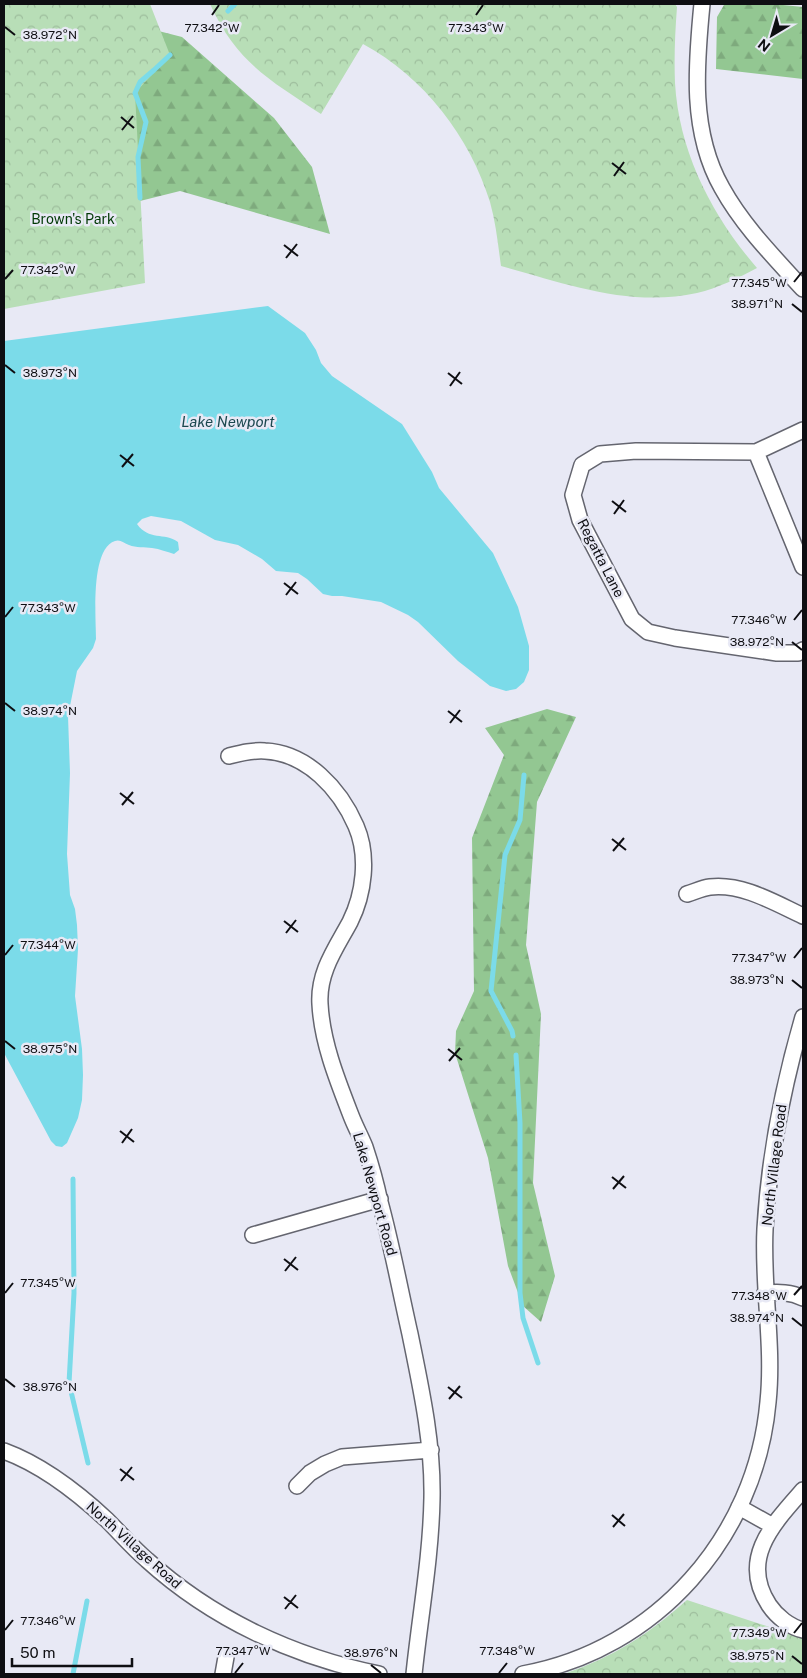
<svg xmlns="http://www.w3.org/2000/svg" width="807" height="1678" font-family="'Public Sans',sans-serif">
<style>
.forest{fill:url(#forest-firs)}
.park{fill:url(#park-crowns)}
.water{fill:#7bdbe9}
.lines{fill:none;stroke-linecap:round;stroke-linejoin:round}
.stream{stroke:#7bdbe9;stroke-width:5}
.minor-casing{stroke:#64656f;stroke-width:18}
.minor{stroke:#fff;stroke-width:15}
.ticks{fill:none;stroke:#0e0e12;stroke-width:2}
.labels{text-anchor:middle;stroke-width:5;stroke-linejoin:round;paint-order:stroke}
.park-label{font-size:14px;fill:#003905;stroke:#e8e9f5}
.street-label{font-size:14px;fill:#0e0e12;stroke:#e8e9f5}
.water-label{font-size:15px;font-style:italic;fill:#1c484f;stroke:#e8e9f5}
.ticks-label{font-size:12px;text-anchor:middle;fill:#0e0e12;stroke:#e8e9f5;stroke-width:5;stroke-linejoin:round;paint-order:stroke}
</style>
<defs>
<pattern id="forest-firs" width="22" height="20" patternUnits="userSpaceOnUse" patternTransform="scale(1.25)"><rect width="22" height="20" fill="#93c792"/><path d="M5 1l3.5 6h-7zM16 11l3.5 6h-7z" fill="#7eaa7d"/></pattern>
<pattern id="park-crowns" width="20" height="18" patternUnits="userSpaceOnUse" patternTransform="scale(1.25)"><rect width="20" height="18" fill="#b8deb7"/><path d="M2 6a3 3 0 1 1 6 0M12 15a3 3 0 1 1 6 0" fill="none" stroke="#9dbd9c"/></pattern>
</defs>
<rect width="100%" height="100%" fill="#e8e9f5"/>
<!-- forest -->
<path class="forest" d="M727,4h46l30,3v72l-87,-10 1,-52 7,-12z
M143,27l39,10 92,81 38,49 18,67 -150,-43 -176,44z
M547,709l29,8 -39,85 -11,143 15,69 -8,169 22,93 -14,46 -18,-16 -15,-40 -20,-108 -33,-105 1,-22 18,-40 -2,-153 32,-83 -19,-27z"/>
<!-- park -->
<path class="park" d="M4,4h146l20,51 -35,38 10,190 -141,26z
M210,4h465l2,3c-2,26 -3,51 -2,76 4,70 38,134 82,185 -19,10 -39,20 -60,25 -67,15 -133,-10 -196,-27 -3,-21 -5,-43 -11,-64 -20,-65 -66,-125 -127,-158l-42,70c-51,-34 -84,-51 -111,-110z
M687,1600l116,38v36h-239c51,-18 82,-38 123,-74z"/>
<!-- water -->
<path class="water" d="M268,306l37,27 11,17 5,13 11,13 70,48 30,48 7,16 54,65 25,54 11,39v24l-5,12 -8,7 -10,2 -16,-5 -32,-25 -40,-39 -10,-7 -27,-13 -39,-6h-10l-9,-2 -16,-15 -9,-6 -22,-2 -14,-12 -24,-14 -23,-5 -34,-19 -30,-5 -9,3 -5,5c12,17 27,8 41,18l1,8 -5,4c-7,-2 -14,-5 -22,-6 -7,-1 -16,0 -23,-3 -5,-2 -9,-6 -14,-4 -25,8 -19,78 -19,98l-3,9 -16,23 -9,45 2,57 -3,81 3,41 5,14 2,16 1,24 -3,47 7,53 1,26 -1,25 -4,18 -11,25 -5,4 -6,-1 -5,-5 -47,-88v-712z"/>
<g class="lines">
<!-- stream -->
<path class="stream" d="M228,11l7,-7
M140,198l-2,-41 8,-35 -11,-29 5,-11 14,-12 16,-15
M513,1036l-1,-5 -21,-40 14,-136 15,-35 4,-45
M516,1055l4,68v170l3,25 15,45
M73,1179l1,114 -5,90 19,80
M73,1674l14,-73"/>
<defs>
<path id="minor" d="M702,4c-6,61 -12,128 20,184 21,38 52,69 81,101
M756,452l47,-22
M803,567l-47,-115 -120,-1 -36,3 -18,11 -9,30 7,25 52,99 16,13 27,6 102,15h21l5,-3
M229,756c12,-3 23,-6 36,-5 42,2 75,38 91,75 13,30 8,68 -6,96 -14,26 -32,50 -30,82 2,39 18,78 32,114 4,10 9,19 13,29 6,18 11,36 15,55 12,44 20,88 30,132 11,54 23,108 22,164 -1,59 -12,118 -18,176
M687,894c7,-2 15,-6 23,-7 32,-4 65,16 93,29
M253,1235l127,-36
M765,1293c14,-1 26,-1 38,5
M4,1451c38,14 73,41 103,69 13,13 26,28 40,40 65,59 147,97 232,114
M297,1486l13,-13 15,-9 17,-7 89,-7
M803,1490c-30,34 -64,69 -34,115 8,12 21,22 34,25
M739,1507l34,19
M223,1674l3,-17
M523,1674c133,-24 233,-137 245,-272 6,-57 -6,-115 -3,-173 4,-72 18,-143 38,-212"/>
</defs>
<!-- minor casing -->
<use href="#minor" class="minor-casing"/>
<!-- minor -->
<use href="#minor" class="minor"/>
</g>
<!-- ticks -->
<path class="ticks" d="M212,15l7,-10M476,15l7,-10M5,27l10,8M121,117l13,11M122,130l11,-14M612,163l14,11M614,176l10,-14M284,245l14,11M286,258l11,-14M5,279l8,-9M794,282l8,-10M792,304l10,8M5,365l10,8M448,373l14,11M450,386l10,-14M120,455l14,11M122,467l11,-13M612,501l14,11M614,514l10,-14M284,583l14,11M286,595l10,-13M5,617l8,-10M794,620l8,-10M792,642l10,8M5,703l10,8M448,711l14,11M450,723l10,-13M120,793l14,11M122,805l11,-13M612,839l14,11M613,851l11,-13M284,921l14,11M286,933l10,-13M5,955l8,-10M794,958l8,-10M792,980l10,8M5,1041l10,8M448,1049l14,11M449,1061l11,-13M120,1131l14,11M122,1143l10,-14M612,1177l14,11M613,1189l11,-13M284,1259l14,11M285,1271l11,-14M5,1293l8,-10M794,1295l8,-9M792,1318l10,8M5,1379l10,8M448,1387l14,11M449,1399l11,-13M120,1469l14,11M121,1481l11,-14M612,1515l13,11M613,1527l11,-13M284,1597l14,11M285,1609l11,-14M5,1630l8,-10M794,1633l8,-10M792,1656l10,8M371,1665l10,8M235,1673l8,-10M499,1673l8,-10"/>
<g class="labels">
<!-- park labels -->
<g class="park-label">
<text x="73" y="224">Brown's Park</text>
</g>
<!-- street labels -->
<g class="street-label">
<text transform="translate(601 558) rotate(63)" y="5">Regatta Lane</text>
<text transform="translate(774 1165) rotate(-83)" y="5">North Village Road</text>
<text transform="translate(375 1194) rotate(74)" y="5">Lake Newport Road</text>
<text transform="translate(134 1545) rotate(42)" y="5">North Village Road</text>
</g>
<!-- water labels -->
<g class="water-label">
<text x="228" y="427">Lake Newport</text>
</g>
</g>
<g class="ticks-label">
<text x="212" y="32">77.342°W</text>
<text x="476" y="32">77.343°W</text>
<text x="50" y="39">38.972°N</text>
<text x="48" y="274">77.342°W</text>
<text x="759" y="287">77.345°W</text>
<text x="757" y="308">38.971°N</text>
<text x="50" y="377">38.973°N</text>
<text x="48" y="612">77.343°W</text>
<text x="759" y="624">77.346°W</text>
<text x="757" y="646">38.972°N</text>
<text x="50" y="715">38.974°N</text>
<text x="48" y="949">77.344°W</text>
<text x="759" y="962">77.347°W</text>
<text x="757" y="984">38.973°N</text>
<text x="50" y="1053">38.975°N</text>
<text x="48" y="1287">77.345°W</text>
<text x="759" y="1300">77.348°W</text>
<text x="757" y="1322">38.974°N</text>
<text x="50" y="1391">38.976°N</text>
<text x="48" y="1625">77.346°W</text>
<text x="759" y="1637">77.349°W</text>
<text x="243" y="1655">77.347°W</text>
<text x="507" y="1655">77.348°W</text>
<text x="371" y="1657">38.976°N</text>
<text x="757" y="1660">38.975°N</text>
</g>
<!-- border -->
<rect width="807" height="1678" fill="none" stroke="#0e0e12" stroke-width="10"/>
<!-- north arrow -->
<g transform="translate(772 35) rotate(218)" stroke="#e8e9f5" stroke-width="4" paint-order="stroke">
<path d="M0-4L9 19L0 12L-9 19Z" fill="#0e0e12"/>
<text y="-8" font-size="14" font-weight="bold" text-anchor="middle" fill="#0e0e12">N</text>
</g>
<!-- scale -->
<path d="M12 1658v8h120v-8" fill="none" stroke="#0e0e12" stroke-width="2.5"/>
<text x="20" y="1658" font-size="15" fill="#0e0e12" stroke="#e8e9f5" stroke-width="4" paint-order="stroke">50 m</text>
</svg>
